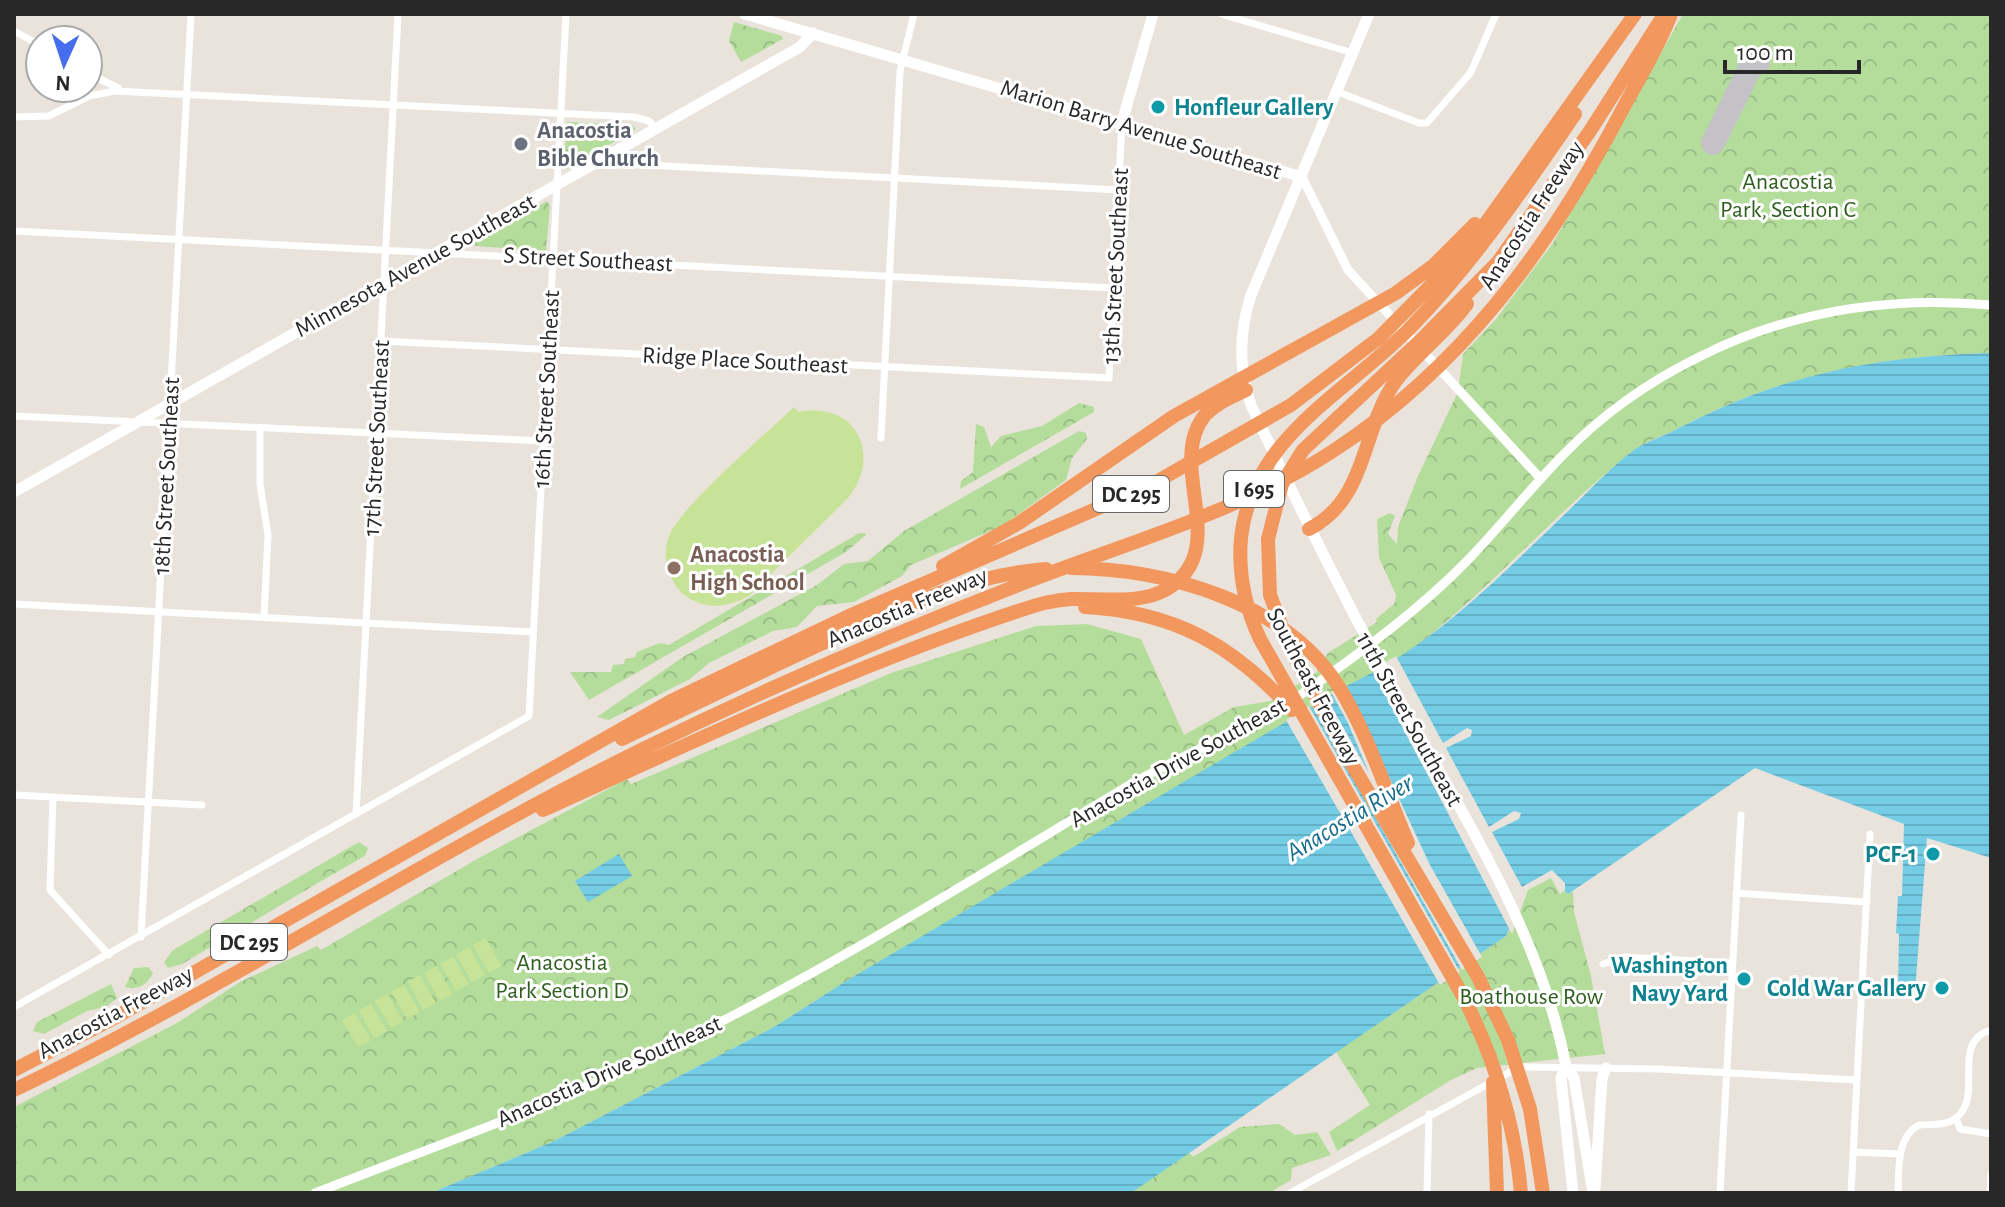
<svg xmlns="http://www.w3.org/2000/svg" width="2005" height="1207" font-family="'Alegreya Sans',sans-serif">
<style>
.forest{fill:url(#forest-crowns)}
.pitch{fill:#c7e397}
.water{fill:url(#water-rules)}
.pier{fill:#eae3db}
.lines{fill:none;stroke-linecap:round;stroke-linejoin:round}
.taxiway{stroke:#c4c2c6;stroke-width:24}
.minor{stroke:#fff;stroke-width:7}
.tertiary{stroke:#fff;stroke-width:9}
.secondary{stroke:#fff;stroke-width:11}
.motorway{stroke:#f2975e;stroke-width:14}
.culture-dot{fill:#0f9aa8;stroke:#fff;stroke-width:3}
.worship-dot{fill:#6b7280;stroke:#fff;stroke-width:3}
.education-dot{fill:#8d6e63;stroke:#fff;stroke-width:3}
.labels{text-anchor:middle;stroke-width:6;stroke-linejoin:round;paint-order:stroke}
.shield{fill:#fff;stroke:#686868;stroke-width:2}
.shield-label{font-size:22px;font-weight:bold;fill:#282828}
.culture-label{font-size:24px;font-weight:bold;fill:#0d838f;stroke:#fff;text-anchor:end}
.street-label{font-size:24px;fill:#282828;stroke:#fff}
.worship-label{font-size:24px;font-weight:bold;fill:#5b616d;stroke:#fff;text-anchor:start}
.park-label{font-size:24px;fill:#2f5f1f;stroke:#fff}
.education-label{font-size:24px;font-weight:bold;fill:#785e54;stroke:#fff;text-anchor:start}
.water-label{font-size:26px;font-style:italic;fill:#176b8d;stroke:#fff}
</style>
<defs>
<pattern id="forest-crowns" width="20" height="18" patternUnits="userSpaceOnUse" patternTransform="scale(2)"><rect width="20" height="18" fill="#b4dd9b"/><path d="M2 6a3 3 0 1 1 6 0M12 15a3 3 0 1 1 6 0" fill="none" stroke="#9bbe86"/></pattern>
<pattern id="water-rules" width="6" height="5" patternUnits="userSpaceOnUse" patternTransform="scale(2)"><rect width="6" height="5" fill="#75cce5"/><path d="M0 2.5h6" fill="none" stroke="#65afc4"/></pattern>
</defs>
<rect width="100%" height="100%" fill="#eae3db"/>
<!-- forest -->
<path class="forest" d="M1683,14h308v339c-111,3 -211,22 -310,74 -17,9 -34,13 -49,25 -83,65 -150,148 -236,209l-545,317 -77,49 -222,115 -121,51h-417v-86l163,-84 63,-41 77,-36 4,4 156,-91 150,-80 4,5 260,-111 145,-47 51,-2 54,15 43,96 50,-28 37,-6 45,-28 12,-20 49,-31 -1,-3 19,-16 1,-8 -17,-37 -2,-39 13,-6 5,3 -7,18 9,10 1,-17 20,-51 40,-84 5,-38 33,-35 57,-76z
M734,22l48,14 1,3 -42,23 -12,-21z
M567,122l65,3 4,4 -68,40 -4,-4z
M547,201l3,5 -4,45 -71,-5 1,-6z
M1079,403l15,4v5l-134,77 1,-8 12,-9 3,-48 8,3 7,20 10,-11 41,-10z
M1079,431l7,2 1,6 -15,19 -6,22 -64,46 -91,39 -9,11 -48,26 -37,4 -20,21 -24,4 -64,32 -19,16 -81,41 -12,-3 86,-60 134,-72 27,-21 24,-3 36,-30z
M859,533l8,1 -21,18 -257,148 -19,-28h41l2,-7 11,-1 1,-5 10,-2 2,-5 23,-9 9,2z
M359,842l9,6 -3,8c-61,34 -121,72 -183,108l-14,4 -4,-6 9,-12z
M1547,873l21,21 5,-3 1,21 17,64 14,78 -128,14 -26,12 -114,71 -8,-19 41,-27 -34,-53 -130,88 300,-204 23,-51z
M148,967l5,6c-5,11 -15,18 -28,14l9,-19z
M111,984l6,14 -11,9 -19,4 -43,23 -11,-3 4,-9z
M1279,1124l16,11 22,-3 14,23 -39,13 -1,12 -22,13h-138l58,-41 4,5 47,-30z"/>
<!-- pitch -->
<path class="pitch" d="M794,407l5,5c57,-11 84,43 49,86l-98,97c-17,11 -40,15 -58,5 -22,-12 -32,-42 -23,-64 12,-30 98,-103 125,-129z
M486,938l15,28 -12,7 -16,-28z
M469,947l16,28 -13,7 -16,-27z
M453,957l16,27 -13,7 -16,-27z
M437,966l15,28 -12,7 -16,-28z
M420,975l16,28 -13,7 -15,-28z
M404,985l16,27 -13,7 -16,-27z
M388,994l15,27 -12,7 -16,-27z
M371,1004l16,27 -13,7 -15,-27z
M355,1013l16,27 -13,7 -16,-27z"/>
<!-- water -->
<path class="water" d="M1991,353v505l-64,-20 -12,153 -17,-1 1,-56 -3,-1 2,-37h4l2,-72 -149,-56 -187,126 -20,-20 -19,11 -23,51 -375,257h-700l121,-51 222,-115 77,-49 499,-294c84,-39 150,-108 217,-172 22,-21 43,-44 67,-62 13,-9 28,-13 43,-21 103,-54 198,-73 314,-76z
M619,854l13,22 -44,26 -13,-21z"/>
<!-- pier -->
<path class="pier" d="M1396,656l47,87 24,-15 5,2 -1,6 -25,12 43,79 25,-16 7,2 -2,6 -27,13 30,55 30,-17 13,13v7l-5,4 -9,-16 -23,12 -16,44 -140,-264z
M1345,683l85,182 52,92 -20,13 -151,-266 14,-9 44,78 -21,-50 -17,-31z
M1309,706l151,266 -20,13 -154,-265z"/>
<g class="lines">
<!-- taxiway -->
<path class="taxiway" d="M1713,143l37,-75 8,-6"/>
<!-- minor -->
<path class="minor" d="M1221,14l132,39
M14,31l26,14
M88,73l30,15
M1338,92l81,31h8l44,-51 25,-58
M70,106l4,-18
M14,117l35,-1 40,-20 26,-5 519,26 15,4 7,7
M611,154l17,10 492,26
M14,231l1100,57
M381,341l728,37 13,-256
M14,416l529,25
M260,429v55l8,51 -4,82
M881,438l19,-367 14,-57
M14,604l519,28
M14,795l188,10
M53,797l-3,93 59,65
M356,814l42,-800
M1736,893l131,9
M141,937l50,-923
M1603,964l21,-7 108,6
M14,1007l515,-291 37,-702
M1956,1118l4,11 31,5
M1853,1152l47,2
M1290,1193l229,-126 140,2 197,11
M1427,1193l2,-79
M1720,1193l21,-378
M1851,1193l19,-359
M1898,1193c1,-23 -2,-56 21,-68 12,-1 27,1 37,-7 29,-22 -7,-76 35,-88
M1990,1193l1,-19"/>
<!-- tertiary -->
<path class="tertiary" d="M1302,177l46,93 193,209
M315,1193c112,-44 225,-83 333,-135 164,-78 318,-175 473,-268 61,-37 130,-60 188,-101 55,-39 111,-80 158,-128 34,-35 64,-74 98,-108 38,-39 85,-72 134,-96 91,-46 191,-61 292,-52"/>
<!-- secondary -->
<path class="secondary" d="M745,14l557,163
M1369,14l-118,281c-12,37 -13,73 0,110 48,103 98,203 153,303 63,115 137,228 162,358l8,12 19,115
M1122,122l31,-108
M14,492l786,-445 13,-14
M1566,1066l-5,12 12,115
M1595,1188l7,-109 4,-11"/>
<!-- motorway -->
<path class="motorway" d="M1309,529c59,-30 52,-99 86,-147 21,-28 51,-49 72,-78
M943,566l76,-43 155,-107 222,-123 37,-27 42,-42
M1071,568c94,0 215,34 268,119 29,47 47,105 69,156
M1085,607c90,5 148,38 207,103
M622,739c66,-32 132,-64 199,-95 72,-33 144,-69 225,-75
M543,810c156,-71 312,-145 475,-199 17,-6 35,-11 53,-12 30,-1 69,6 96,-10 67,-41 -3,-123 38,-174 11,-12 27,-18 41,-25
M14,1070l102,-53 555,-316 178,-85 300,-130 142,-81 88,-67 70,-71 34,-40 152,-213
M1493,1082l4,111
M14,1090c214,-103 414,-235 627,-340 128,-63 260,-120 393,-171 101,-39 207,-68 299,-128 129,-84 216,-203 287,-337 17,-33 38,-65 51,-100
M1521,1193c-6,-69 -26,-133 -57,-195l-204,-359c-15,-32 -22,-66 -19,-101 11,-102 106,-145 171,-212 62,-64 112,-138 163,-212
M1543,1193l-13,-84 -22,-69 -30,-63 -131,-221 -57,-108 -20,-53 -2,-56 14,-55 21,-34 120,-112 75,-76 92,-131 70,-110"/>
</g>
<!-- markers -->
<g class="culture-dot">
<circle cx="1158" cy="107" r="8"/>
<circle cx="1933" cy="854" r="8"/>
<circle cx="1744" cy="979" r="8"/>
<circle cx="1942" cy="988" r="8"/>
</g>
<circle class="worship-dot" cx="521" cy="144" r="8"/>
<circle class="education-dot" cx="674" cy="568" r="8"/>
<g class="labels">
<!-- shield labels -->
<g class="shield">
<rect x="1224" y="471" width="60" height="36" rx="6"/>
<rect x="1093" y="476" width="76" height="36" rx="6"/>
<rect x="211" y="924" width="76" height="36" rx="6"/>
</g>
<g class="shield-label">
<text x="1254" y="497">I 695</text>
<text x="1131" y="502">DC 295</text>
<text x="249" y="950">DC 295</text>
</g>
<!-- culture labels -->
<g class="culture-label">
<text x="1174" y="115" text-anchor="start">Honfleur Gallery</text>
<text x="1917" y="862">PCF-1</text>
<text x="1728" y="973">Washington<tspan x="1728" dy="28">Navy Yard</tspan></text>
<text x="1926" y="996">Cold War Gallery</text>
</g>
<!-- street labels -->
<g class="street-label">
<text transform="translate(1141 129) rotate(17)" y="8">Marion Barry Avenue Southeast</text>
<text transform="translate(1531 215) rotate(-57)" y="8">Anacostia Freeway</text>
<text transform="translate(588 259) rotate(3)" y="8">S Street Southeast</text>
<text transform="translate(415 265) rotate(-29)" y="8">Minnesota Avenue Southeast</text>
<text transform="translate(1115 266) rotate(-87)" y="8">13th Street Southeast</text>
<text transform="translate(745 360) rotate(3)" y="8">Ridge Place Southeast</text>
<text transform="translate(546 389) rotate(-87)" y="8">16th Street Southeast</text>
<text transform="translate(376 438) rotate(-87)" y="8">17th Street Southeast</text>
<text transform="translate(166 476) rotate(-87)" y="8">18th Street Southeast</text>
<text transform="translate(907 607) rotate(-23)" y="8">Anacostia Freeway</text>
<text transform="translate(1314 686) rotate(62)" y="8">Southeast Freeway</text>
<text transform="translate(1410 719) rotate(61)" y="8">11th Street Southeast</text>
<text transform="translate(1178 762) rotate(-29)" y="8">Anacostia Drive Southeast</text>
<text transform="translate(115 1012) rotate(-28)" y="8">Anacostia Freeway</text>
<text transform="translate(609 1071) rotate(-24)" y="8">Anacostia Drive Southeast</text>
</g>
<!-- worship labels -->
<g class="worship-label">
<text x="537" y="138">Anacostia<tspan x="537" dy="28">Bible Church</tspan></text>
</g>
<!-- park labels -->
<g class="park-label">
<text x="1788" y="189">Anacostia<tspan x="1788" dy="28">Park, Section C</tspan></text>
<text x="562" y="970">Anacostia<tspan x="562" dy="28">Park Section D</tspan></text>
<text x="1531" y="1004">Boathouse Row</text>
</g>
<!-- education labels -->
<g class="education-label">
<text x="690" y="562">Anacostia<tspan x="690" dy="28">High School</tspan></text>
</g>
<!-- water labels -->
<g class="water-label">
<text transform="translate(1349 817) rotate(-31)" y="9">Anacostia River</text>
</g>
</g>
<!-- border -->
<rect width="2005" height="1207" fill="none" stroke="#282828" stroke-width="32"/>
<!-- north arrow -->
<g transform="translate(64 64) rotate(183)"><circle r="38" fill="#ffffff" stroke="#a9a9a9" stroke-width="2"/>
<path d="M0-6L14 30L0 20L-14 30Z" fill="#466dec"/>
<text y="-12" font-size="22" font-weight="bold" text-anchor="middle" fill="#282828">N</text>
</g>
<!-- scale -->
<path d="M1725 60v12h134v-12" fill="none" stroke="#282828" stroke-width="4"/>
<text x="1737" y="60" font-size="24" fill="#282828" stroke="#ffffff" stroke-width="6" paint-order="stroke">100 m</text>
</svg>
